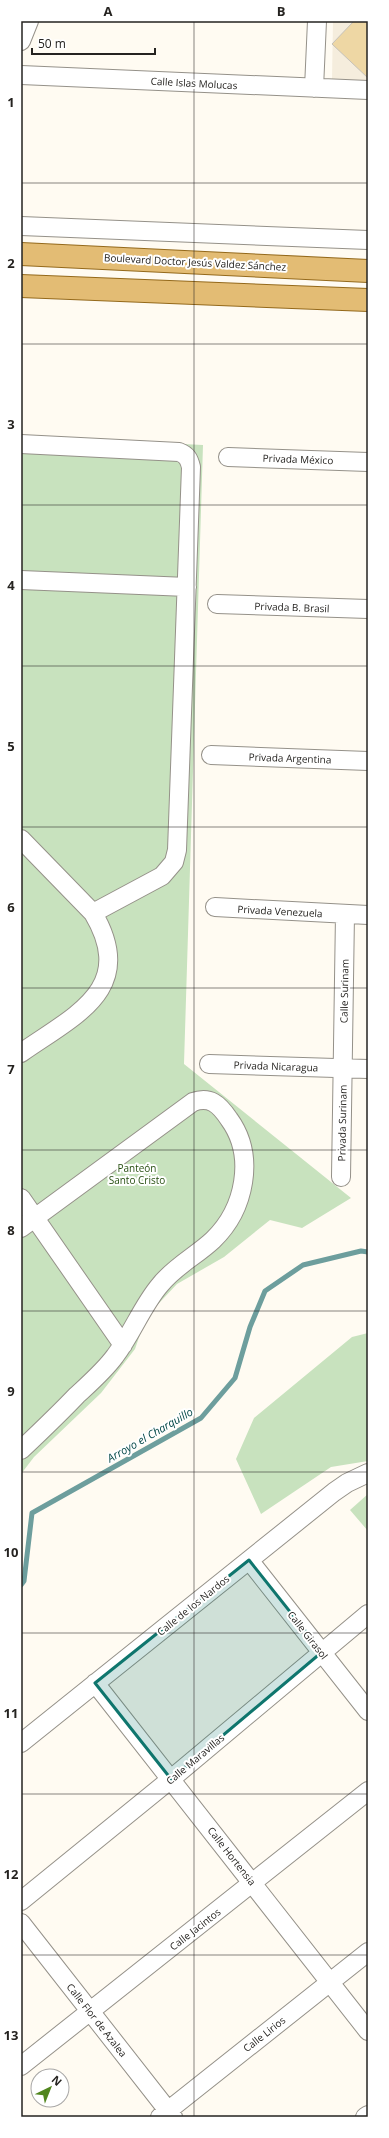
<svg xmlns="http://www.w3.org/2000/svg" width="389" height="2138" font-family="'Open Sans',sans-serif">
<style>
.built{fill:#f5eddd}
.green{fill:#c8e2be}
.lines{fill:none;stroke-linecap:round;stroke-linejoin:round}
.stream{stroke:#6d9e9d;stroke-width:5}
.building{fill:#eed7a4;stroke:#c6c2b9}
.minor-casing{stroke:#959189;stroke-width:20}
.major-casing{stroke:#94691b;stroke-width:24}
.minor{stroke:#fff;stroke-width:18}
.major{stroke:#e3bc74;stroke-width:22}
.marked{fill:#0f766e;fill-opacity:0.2;stroke:#0f766e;stroke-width:3;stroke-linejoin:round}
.grid{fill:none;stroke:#252320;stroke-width:1;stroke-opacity:0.55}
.labels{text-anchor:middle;stroke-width:4;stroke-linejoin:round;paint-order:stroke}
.street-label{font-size:10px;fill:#252320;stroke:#fff}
.park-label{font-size:10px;fill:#274f11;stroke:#fff}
.water-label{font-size:11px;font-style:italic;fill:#004646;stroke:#fff}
.neatline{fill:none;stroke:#252320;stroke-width:1.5}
.grid-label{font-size:13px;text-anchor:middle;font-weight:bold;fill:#252320}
</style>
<rect width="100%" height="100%" fill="#fffbf2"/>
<!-- built -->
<path class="built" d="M333,21h35v60l-36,-2z"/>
<!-- green -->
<path class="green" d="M21,436l182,9 -19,619 167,134 -49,30 -32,-8 -46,37 -47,27 -31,33 -11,32 -34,44 -67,64 -13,17z
M368,1333v128l-37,6 -70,47 -25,-55 18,-41 98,-81z
M368,1494v37l-18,-21z"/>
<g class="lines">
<!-- stream -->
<path class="stream" d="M21,1585l3,-4 8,-68 169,-95 34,-40 15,-51 15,-36 38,-26 58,-14 7,1"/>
</g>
<!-- building -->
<path class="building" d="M354,21h14v57l-36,-34z"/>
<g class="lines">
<defs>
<path id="minor" d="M21,41l8,-20
M21,75l347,15
M314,88l3,-67
M21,226l347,14
M21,444l158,8c8,3 10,7 12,15l-14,383 -3,12 -12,14 -69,37
M228,457l140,5
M21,580l166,7
M217,604l151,5
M211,755l157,6
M21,839l72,74c45,76 -18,102 -72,140
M215,907l153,8
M209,1064l159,5
M341,1177l4,-263
M21,1198l102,147
M21,1228l172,-126c17,-6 26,2 36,17 27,37 16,90 -16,121 -17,16 -38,26 -53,45 -18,21 -28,49 -45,71 -11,15 -25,27 -38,39 -18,19 -37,37 -56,55
M249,1560l119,151
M95,1683l273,348
M21,1743l313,-251 13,-9 21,-10
M21,1901l150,-122 197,-165
M21,1923l152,194
M21,2066l347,-275
M160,2117l208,-165
M365,2117l3,-2"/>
<path id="major" d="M21,254l347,17
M21,286l347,14"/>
</defs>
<!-- minor casing -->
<use href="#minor" class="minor-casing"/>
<!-- major casing -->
<use href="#major" class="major-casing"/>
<!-- minor -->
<use href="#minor" class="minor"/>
<!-- major -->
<use href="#major" class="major"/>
</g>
<!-- marked area -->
<path class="marked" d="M249,1560l73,92 -151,127 -76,-96z"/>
<!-- grid -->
<path class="grid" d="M194,21v2096M21,183h347M21,344h347M21,505h347M21,666h347M21,827h347M21,988h347M21,1150h347M21,1311h347M21,1472h347M21,1633h347M21,1794h347M21,1955h347"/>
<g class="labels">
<!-- street labels -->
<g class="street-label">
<text transform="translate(194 83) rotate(3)" y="4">Calle Islas Molucas</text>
<text transform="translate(195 262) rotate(3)" y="4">Boulevard Doctor Jesús Valdez Sánchez</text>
<text transform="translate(298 459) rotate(2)" y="4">Privada México</text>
<text transform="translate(292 607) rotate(2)" y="4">Privada B. Brasil</text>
<text transform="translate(290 758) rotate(2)" y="4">Privada Argentina</text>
<text transform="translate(280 911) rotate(3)" y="4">Privada Venezuela</text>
<text transform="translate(344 991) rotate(-89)" y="4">Calle Surinam</text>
<text transform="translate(276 1066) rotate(2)" y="4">Privada Nicaragua</text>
<text transform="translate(342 1123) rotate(-89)" y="4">Privada Surinam</text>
<text transform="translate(193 1605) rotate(-39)" y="4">Calle de los Nardos</text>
<text transform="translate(308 1635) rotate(52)" y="4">Calle Girasol</text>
<text transform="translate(195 1759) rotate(-40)" y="4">Calle Maravillas</text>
<text transform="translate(232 1856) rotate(52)" y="4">Calle Hortensia</text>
<text transform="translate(195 1929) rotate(-38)" y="4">Calle Jacintos</text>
<text transform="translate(97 2020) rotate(52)" y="4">Calle Flor de Azalea</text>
<text transform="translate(264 2034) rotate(-38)" y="4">Calle Lirios</text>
</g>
<!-- park labels -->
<g class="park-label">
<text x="137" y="1172">Panteón<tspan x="137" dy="12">Santo Cristo</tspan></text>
</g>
<!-- water labels -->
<g class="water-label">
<text transform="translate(150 1435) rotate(-30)" y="4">Arroyo el Charquillo</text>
</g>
</g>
<!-- border -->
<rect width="389" height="2138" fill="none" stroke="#ffffff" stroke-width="44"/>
<!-- north arrow -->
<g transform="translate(50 2088) rotate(43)"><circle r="19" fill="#ffffff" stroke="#a8a7a6"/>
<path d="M0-3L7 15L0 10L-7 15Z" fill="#51861e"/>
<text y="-6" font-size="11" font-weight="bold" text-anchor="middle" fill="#252320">N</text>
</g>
<!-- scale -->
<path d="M32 48v6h123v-6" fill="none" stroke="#252320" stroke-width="2"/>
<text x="38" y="48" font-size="12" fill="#252320" stroke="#ffffff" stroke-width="3" paint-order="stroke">50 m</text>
<rect x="22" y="22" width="345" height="2094" class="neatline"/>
<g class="grid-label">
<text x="108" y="16">A</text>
<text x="281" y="16">B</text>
<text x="11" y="107">1</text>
<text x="11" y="268">2</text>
<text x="11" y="429">3</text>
<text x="11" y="590">4</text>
<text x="11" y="751">5</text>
<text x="11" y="912">6</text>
<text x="11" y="1074">7</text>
<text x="11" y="1235">8</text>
<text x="11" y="1396">9</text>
<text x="11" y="1557">10</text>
<text x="11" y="1718">11</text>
<text x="11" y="1879">12</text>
<text x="11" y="2040">13</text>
</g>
</svg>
